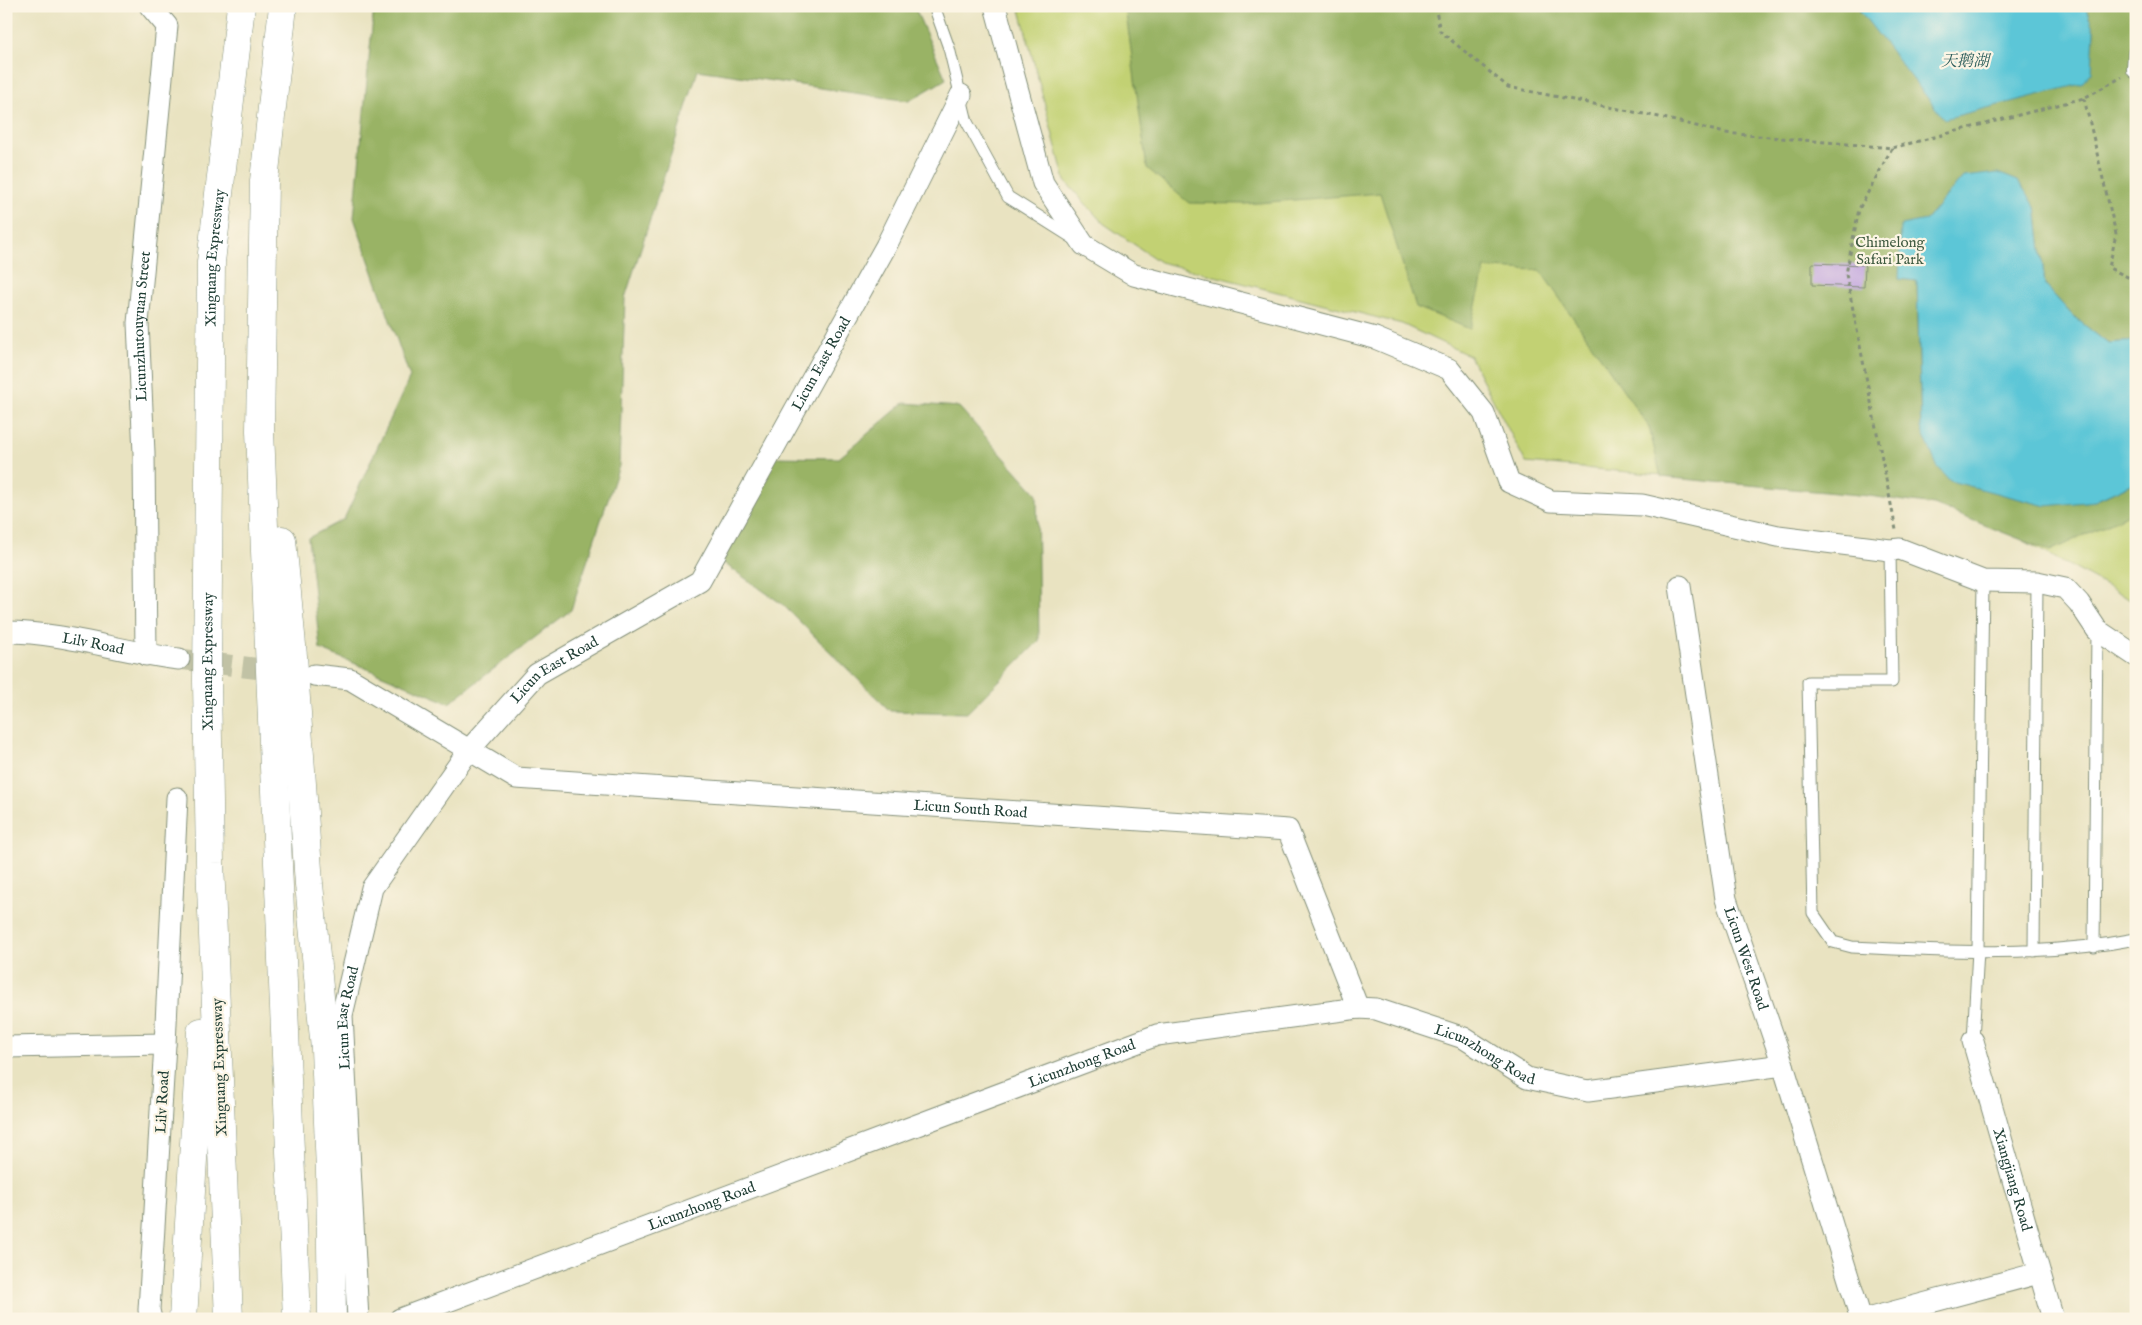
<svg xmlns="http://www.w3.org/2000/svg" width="2142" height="1325" font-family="'IM FELL English','Noto Serif SC',serif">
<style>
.green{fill:#c2d173;stroke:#708754}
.forest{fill:#99b365;stroke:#5c784c}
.water{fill:#5cc6d7;stroke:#3e8286}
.building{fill:#b798de}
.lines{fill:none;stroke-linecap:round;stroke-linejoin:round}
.minor-tunnel{stroke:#c1c2a5;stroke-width:21;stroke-dasharray:21 11;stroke-linecap:butt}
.service-casing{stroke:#84907a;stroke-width:13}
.pedestrian-casing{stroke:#84907a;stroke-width:18}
.minor-casing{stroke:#84907a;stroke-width:23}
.trunk-casing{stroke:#84907a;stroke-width:29}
.path{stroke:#84907a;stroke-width:3;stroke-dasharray:4 4;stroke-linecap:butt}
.service{stroke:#fff;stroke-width:11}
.pedestrian{stroke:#fff;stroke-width:16}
.minor{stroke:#fff;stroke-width:21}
.trunk{stroke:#fff;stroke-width:28}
.labels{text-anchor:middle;stroke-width:4.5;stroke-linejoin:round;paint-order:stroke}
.park-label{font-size:15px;fill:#405b41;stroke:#fcf5e5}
.street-label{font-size:15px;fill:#1f3d34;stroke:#fcf5e5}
.water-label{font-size:16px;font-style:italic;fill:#2e5f5d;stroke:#fcf5e5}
</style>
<rect width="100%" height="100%" fill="#fcf5e5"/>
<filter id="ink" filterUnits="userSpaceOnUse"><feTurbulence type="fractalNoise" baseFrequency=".02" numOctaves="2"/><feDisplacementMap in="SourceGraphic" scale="10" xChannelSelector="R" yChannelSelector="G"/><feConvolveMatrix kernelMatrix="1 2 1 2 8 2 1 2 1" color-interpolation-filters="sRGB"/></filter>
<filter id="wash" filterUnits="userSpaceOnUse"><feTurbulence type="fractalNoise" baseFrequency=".0096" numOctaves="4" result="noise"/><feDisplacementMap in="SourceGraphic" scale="20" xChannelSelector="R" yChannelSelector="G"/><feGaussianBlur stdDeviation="1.12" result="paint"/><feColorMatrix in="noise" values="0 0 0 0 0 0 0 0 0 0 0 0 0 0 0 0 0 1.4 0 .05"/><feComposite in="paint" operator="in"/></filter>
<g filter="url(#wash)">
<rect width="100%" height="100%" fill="#e9e3c1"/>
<!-- green -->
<path class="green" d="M1019,6h1117v596l-187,-102 -423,-37 -56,-107 -68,-32 -242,-62 -57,-39 -38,-42z"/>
<!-- forest -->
<path class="forest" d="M374,6h540l32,73 -37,22 -211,-31 -73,228 -6,168 -48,144 -122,93 -129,-54 -12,-111 36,-19 66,-142 -56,-159z
M1125,6h545l30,6 36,-4 1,-2h119l15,19 220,47 3,-41 -9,-25h51v335l-29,2 -35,-28 -27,-30 -9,-78 -73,-30 -37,43 -27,59 18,2 4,147 174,73 41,-19v26l-11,8 -75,35 -116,-46 -65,-9 -208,-19 -12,-50 -109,-157 -55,-2 -15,61 -54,-22 -36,-114 -135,11 -56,-1 -42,-35z
M904,403l55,4 78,87 2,147 -72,72 -77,-2 -108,-107 -60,-42 53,-105 64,1z"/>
<!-- water -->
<path class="water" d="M1856,6h229l9,25 -2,41 -11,12 -137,35z
M1998,173l20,8 18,26 9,78 27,30 35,28 29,-2v141l-41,19 -49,5 -96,-25 -13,-15 -16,-38 -4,-147 -18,-2 2,-54 25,-5 37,-43z"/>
<g id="blocks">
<!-- building -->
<path class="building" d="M1812,263l53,2 -1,22 -52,-2z"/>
</g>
</g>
<g filter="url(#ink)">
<use href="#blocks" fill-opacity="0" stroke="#84907a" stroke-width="1"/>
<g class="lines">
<!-- minor-tunnel -->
<path class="minor-tunnel" d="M179,659l107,13"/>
<defs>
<path id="service" d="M934,6l15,42 18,74 41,75 65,41
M1890,550l2,132h-84l5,231 20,29 19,5c94,5 191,10 284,-8
M2094,947l3,-317
M2034,951l3,-369
M1973,1041l5,-91 5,-369"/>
<path id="pedestrian" d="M2135,70l1,-17"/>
<g id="minor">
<path d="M995,6l48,177 41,62 50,30 241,63 74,31 35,44 25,69 42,19 91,4 136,31 112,14 10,-1 83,32 54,1 28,6 14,15 18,27 39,26"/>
<path id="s1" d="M1680,586l46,313 57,166 78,254"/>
<path id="s2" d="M6,632c58,0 115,20 173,27"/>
<path id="s3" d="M146,655l-2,-202 -6,-130 29,-297 -17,-20"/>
<path id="s4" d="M314,675l36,4 166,99 772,52 70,178"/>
<path id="s5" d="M1973,1041l80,278"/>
<path d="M165,1044l12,-246"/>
<path d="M6,1047l159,-3 -16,266 2,9"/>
<path id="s6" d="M358,1319l-16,-304 30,-127 97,-138 68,-76 163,-93 186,-335 75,-151"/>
<path id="s7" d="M400,1319l757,-284 201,-27 18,1 88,29 63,40 61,13 195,-26"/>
<path d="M1867,1319l172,-46"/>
</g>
<g id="trunk">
<path d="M283,6l-19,175 -4,250 37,888"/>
<path d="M282,540l11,116 16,228 16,165 5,122 2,148"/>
<path d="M183,1319l18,-287"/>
<path id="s8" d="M229,1319l-19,-456 -3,-182 4,-419 30,-256"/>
</g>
</defs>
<!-- service casing -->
<use href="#service" class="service-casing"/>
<!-- pedestrian casing -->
<use href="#pedestrian" class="pedestrian-casing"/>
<!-- minor casing -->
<use href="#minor" class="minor-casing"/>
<!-- trunk casing -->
<use href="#trunk" class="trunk-casing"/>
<!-- path -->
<path class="path" d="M1435,6l5,25 68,56 151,30 66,16 167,15 192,-50 38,-21
M2084,98l32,136 -7,34 27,13
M1892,148l-33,61 -13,65 50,256"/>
<!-- service -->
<use href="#service" class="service"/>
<!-- pedestrian -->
<use href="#pedestrian" class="pedestrian"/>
<!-- minor -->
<use href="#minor" class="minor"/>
<!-- trunk -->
<use href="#trunk" class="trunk"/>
</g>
</g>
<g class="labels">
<!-- park labels -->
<g class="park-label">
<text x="1890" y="247">Chimelong<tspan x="1890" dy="17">Safari Park</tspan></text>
</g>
<!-- street labels -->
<g class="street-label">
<text dy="5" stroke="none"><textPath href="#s8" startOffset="1062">Xinguang Expressway</textPath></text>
<text dy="5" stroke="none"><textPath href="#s3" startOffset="329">Licunzhutouyuan Street</textPath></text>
<text dy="5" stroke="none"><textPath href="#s6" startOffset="1142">Licun East Road</textPath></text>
<text dy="5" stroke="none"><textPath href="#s2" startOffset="88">Lilv Road</textPath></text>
<text dy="5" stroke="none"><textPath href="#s8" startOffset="658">Xinguang Expressway</textPath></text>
<text dy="5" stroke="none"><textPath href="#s6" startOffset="722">Licun East Road</textPath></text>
<text dy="5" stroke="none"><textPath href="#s4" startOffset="685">Licun South Road</textPath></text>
<text dy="5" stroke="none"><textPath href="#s1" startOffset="379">Licun West Road</textPath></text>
<text dy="5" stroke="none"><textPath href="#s6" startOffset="302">Licun East Road</textPath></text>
<text dy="5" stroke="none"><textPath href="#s7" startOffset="1148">Licunzhong Road</textPath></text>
<text dy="5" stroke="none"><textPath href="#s7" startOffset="728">Licunzhong Road</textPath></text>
<text transform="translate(219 1067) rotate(-92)" y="5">Xinguang Expressway</text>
<text transform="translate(162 1102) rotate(-87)" y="5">Lilv Road</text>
<text dy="5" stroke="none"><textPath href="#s5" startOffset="144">Xiangjiang Road</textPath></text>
<text dy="5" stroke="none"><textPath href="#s7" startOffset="322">Licunzhong Road</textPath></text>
</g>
<!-- water labels -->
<g class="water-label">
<text x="1965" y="66">天鹅湖</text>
</g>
</g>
<!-- margin -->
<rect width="2142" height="1325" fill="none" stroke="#fcf5e5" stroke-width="25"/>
</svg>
